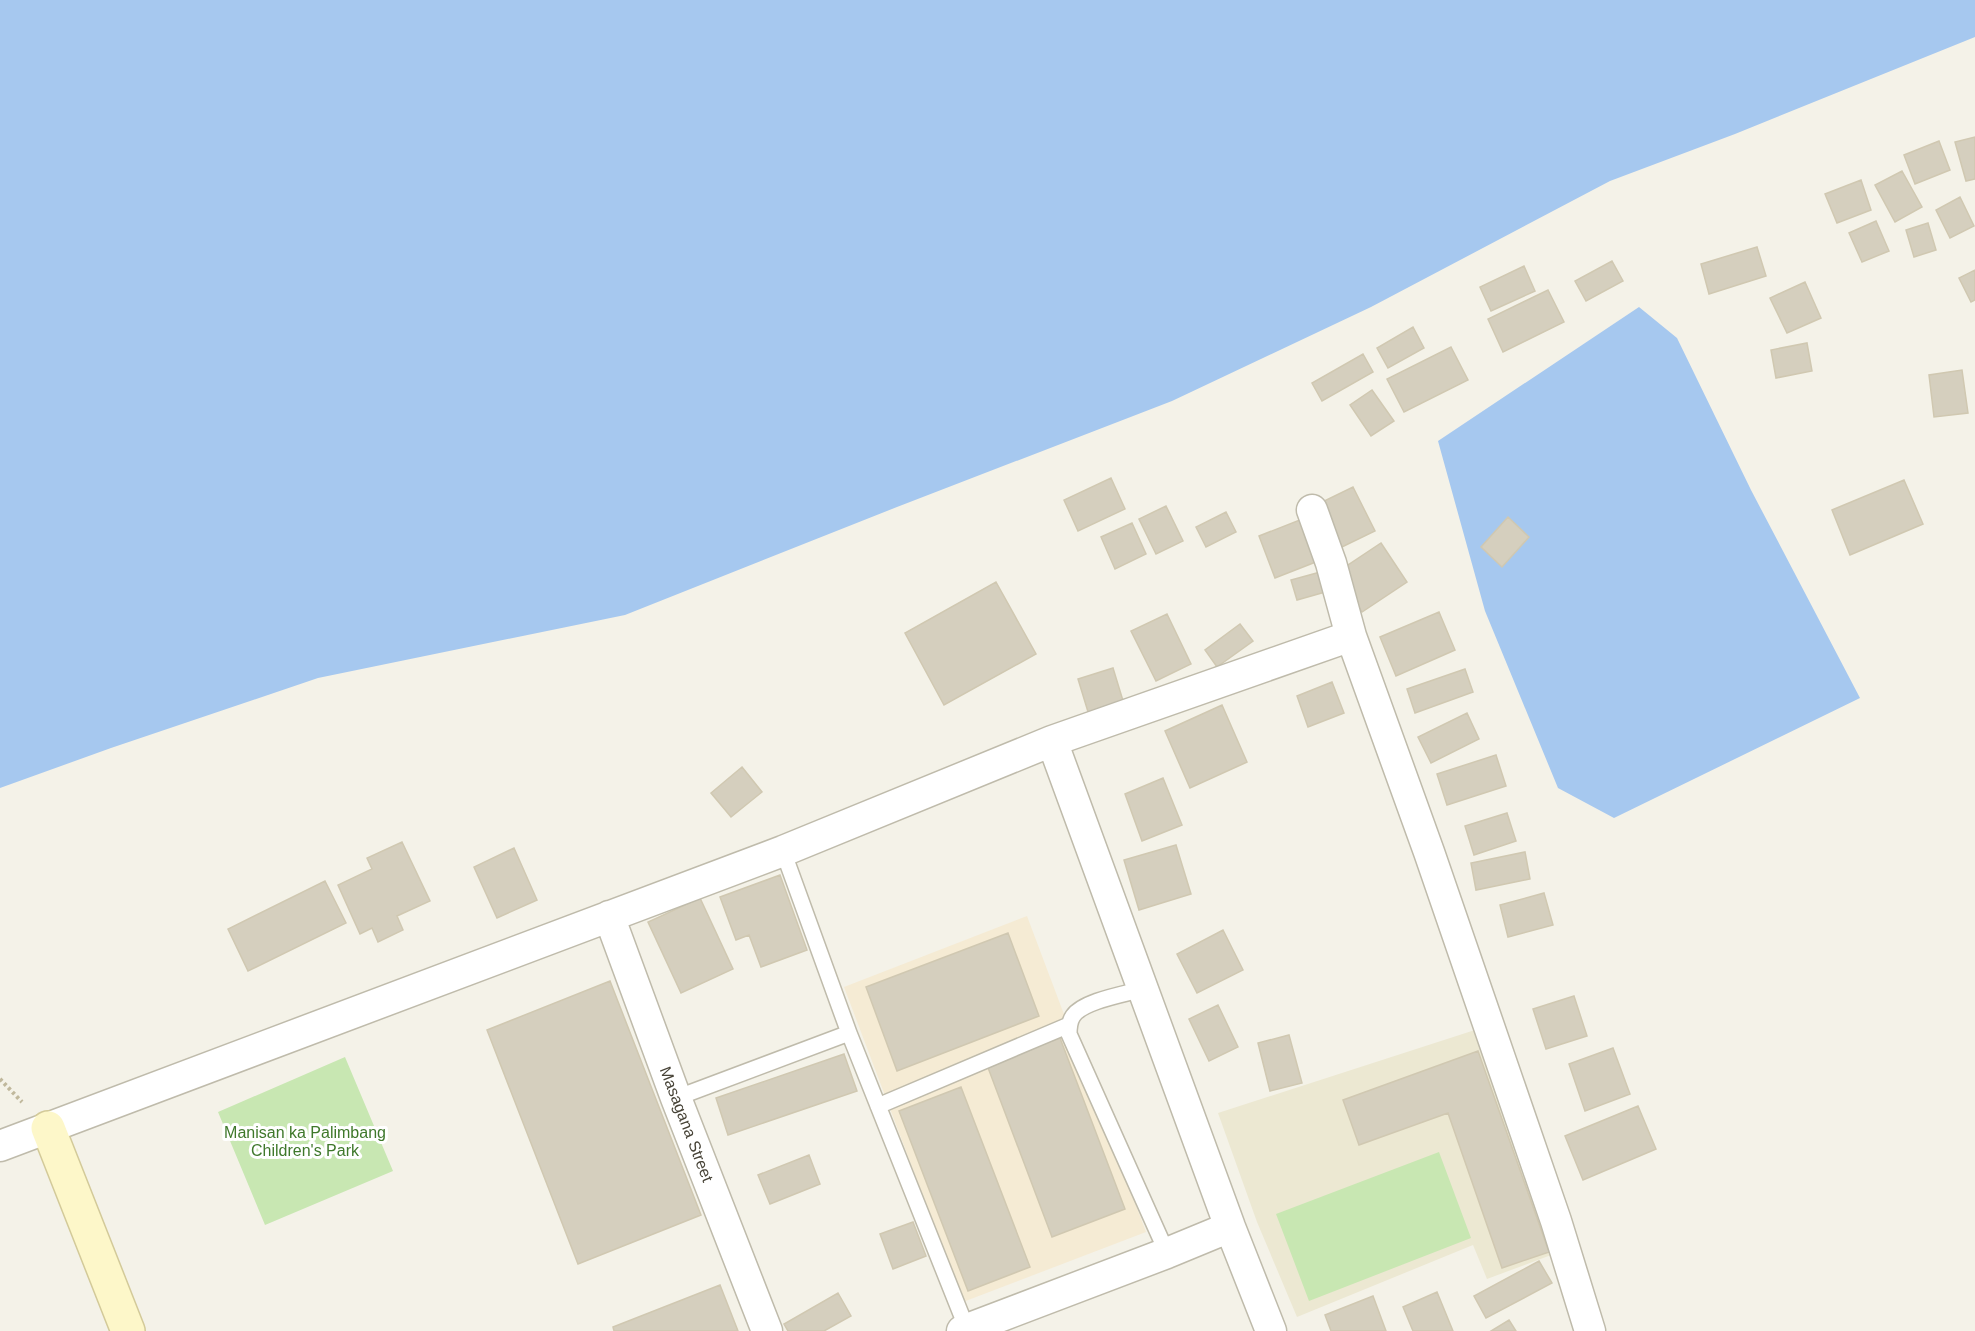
<svg xmlns="http://www.w3.org/2000/svg" width="1975" height="1331" font-family="Helvetica,sans-serif">
<style>
.commercial{fill:#f5ebd4}
.education{fill:#ece8d2}
.green{fill:#c8e7b2}
.water{fill:#a6c8ef}
.building{fill:#d5cfbe;stroke:#d0c8b1;stroke-width:1.5}
.lines{fill:none;stroke-linecap:round;stroke-linejoin:round}
.lane-casing{stroke:#bfbbab;stroke-width:18}
.street-casing{stroke:#bfbbab;stroke-width:33}
.secondary-casing{stroke:#d3ca99;stroke-width:36}
.path{stroke:#c0b89c;stroke-width:4;stroke-dasharray:3 3;stroke-linecap:butt}
.lane{stroke:#fff;stroke-width:15}
.street{stroke:#fff;stroke-width:30}
.secondary{stroke:#fdf7c9;stroke-width:33}
.labels{text-anchor:middle;stroke-width:6;stroke-linejoin:round;paint-order:stroke}
.street-label{font-size:16px;fill:#474337;stroke:#fff}
.park-label{font-size:16px;fill:#3f782b;stroke:#fff}
</style>
<rect width="100%" height="100%" fill="#f4f2e8"/>
<!-- commercial -->
<path class="commercial" d="M1027,916l119,316 -183,70 -119,-315z"/>
<!-- education -->
<path class="education" d="M1478,1029l81,223 -72,27 -14,-34 -176,72 -40,-95 -39,-109z"/>
<!-- green -->
<path class="green" d="M345,1057l48,114 -128,54 -47,-113z
M1439,1152l32,86 -162,63 -33,-87z"/>
<!-- water -->
<path class="water" d="M0,0h1975v37l-240,97 -125,47 -239,126 -199,94 -275,106 -272,108 -307,63 -207,70 -111,40z
M1639,307l38,31 74,152 109,208 -246,120 -56,-30 -73,-177 -47,-170z"/>
<!-- building -->
<path class="building" d="M1975,137v42l-9,2 -11,-39z
M1939,141l11,29 -35,14 -11,-29z
M1902,171l20,36 -27,15 -20,-37z
M1861,180l10,30 -34,13 -12,-29z
M1960,197l14,29 -24,12 -14,-28z
M1876,221l13,30 -27,11 -13,-29z
M1928,223l8,27 -22,7 -8,-27z
M1757,247l9,29 -57,18 -8,-30z
M1612,261l11,20 -37,20 -11,-20z
M1524,266l11,25 -44,20 -11,-24z
M1975,270v30l-4,2 -12,-24z
M1805,282l16,36 -34,15 -17,-35z
M1548,290l16,32 -61,30 -15,-33z
M1413,327l11,21 -36,20 -11,-20z
M1807,343l5,28 -36,7 -5,-28z
M1451,347l17,33 -64,32 -17,-33z
M1363,354l10,18 -51,29 -10,-18z
M1962,370l6,43 -34,4 -5,-42z
M1372,390l22,31 -23,15 -21,-31z
M1111,478l14,31 -47,22 -14,-31z
M1904,480l19,44 -73,31 -18,-45z
M1353,487l22,44 -33,16 -22,-44z
M1166,506l17,35 -27,13 -17,-35z
M1226,512l10,20 -30,15 -10,-20z
M1310,516l16,42 -51,20 -16,-42z
M1508,517l21,20 -27,30 -21,-20z
M1132,523l14,31 -31,15 -14,-32z
M1381,543l26,39 -45,30 -26,-39z
M1324,571l5,20 -32,9 -6,-20z
M996,582l40,72 -92,51 -39,-72z
M1439,612l16,38 -59,26 -16,-39z
M1167,614l24,50 -35,17 -25,-50z
M1240,624l13,17 -36,26 -12,-17z
M1113,668l11,36 -35,11 -11,-36z
M1465,669l8,23 -58,21 -8,-24z
M1332,682l12,31 -36,14 -11,-31z
M1222,705l25,57 -57,26 -25,-57z
M1467,713l12,26 -48,24 -13,-26z
M1496,755l10,31 -59,19 -10,-31z
M742,767l20,25 -31,25 -20,-24z
M1163,778l19,47 -40,16 -17,-47z
M1507,813l9,28 -42,14 -9,-29z
M402,842l28,59 -33,15 6,14 -25,12 -6,-14 -12,6 -22,-49 34,-16 -5,-11z
M1176,845l15,49 -52,16 -15,-50z
M514,848l23,52 -40,18 -23,-51z
M1525,852l5,27 -54,11 -5,-27z
M780,875l27,75 -46,17 -12,-32 -13,5 -16,-43z
M325,881l21,42 -98,48 -20,-42z
M1544,893l9,32 -45,12 -8,-32z
M700,898l33,71 -52,24 -33,-71z
M1223,930l20,40 -46,23 -20,-39z
M1008,933l31,83 -142,55 -31,-84z
M610,981l91,234 -123,49 -91,-234z
M1574,996l13,40 -41,13 -13,-40z
M1218,1005l20,42 -29,14 -20,-42z
M1289,1035l13,48 -32,8 -12,-48z
M1060,1038l65,171 -73,28 -65,-172z
M1613,1048l17,46 -45,17 -16,-47z
M1478,1051l71,201 -47,16 -54,-155 -89,32 -16,-45z
M844,1054l13,37 -129,44 -12,-37z
M961,1087l69,180 -62,24 -69,-180z
M1638,1106l18,43 -73,31 -18,-44z
M809,1155l11,29 -50,20 -12,-29z
M913,1222l13,34 -33,13 -13,-35z
M1539,1261l13,22 -66,35 -12,-22z
M720,1285l18,46h-124l-1,-4z
M1437,1292l16,39h-40l-10,-24z
M838,1293l13,23 -27,15h-36l-4,-7z
M1373,1296l13,35h-55l-6,-16z
M1509,1320l7,11h-25z"/>
<g class="lines">
<defs>
<path id="lane" d="M783,851l66,182 118,296
M1143,989c-18,5 -60,12 -70,27 -4,6 -4,12 -4,18l98,219
M676,1098l173,-65
M878,1106l191,-81"/>
<path id="street" d="M1312,510l19,53 20,73 78,216 127,369 34,110
M1052,741l178,486 41,104
M609,916l67,182 91,233
M0,1146l783,-295 269,-110 299,-105
M962,1331l205,-78 63,-26"/>
<path id="secondary" d="M48,1128l80,203"/>
</defs>
<!-- lane casing -->
<use href="#lane" class="lane-casing"/>
<!-- street casing -->
<use href="#street" class="street-casing"/>
<!-- secondary casing -->
<use href="#secondary" class="secondary-casing"/>
<!-- path -->
<path class="path" d="M0,1079l22,23"/>
<!-- lane -->
<use href="#lane" class="lane"/>
<!-- street -->
<use href="#street" class="street"/>
<!-- secondary -->
<use href="#secondary" class="secondary"/>
</g>
<g class="labels">
<!-- street labels -->
<g class="street-label">
<text transform="translate(687 1124) rotate(69)" y="6">Masagana Street</text>
</g>
<!-- park labels -->
<g class="park-label">
<text x="305" y="1138">Manisan ka Palimbang<tspan x="305" dy="18">Children's Park</tspan></text>
</g>
</g>
</svg>
